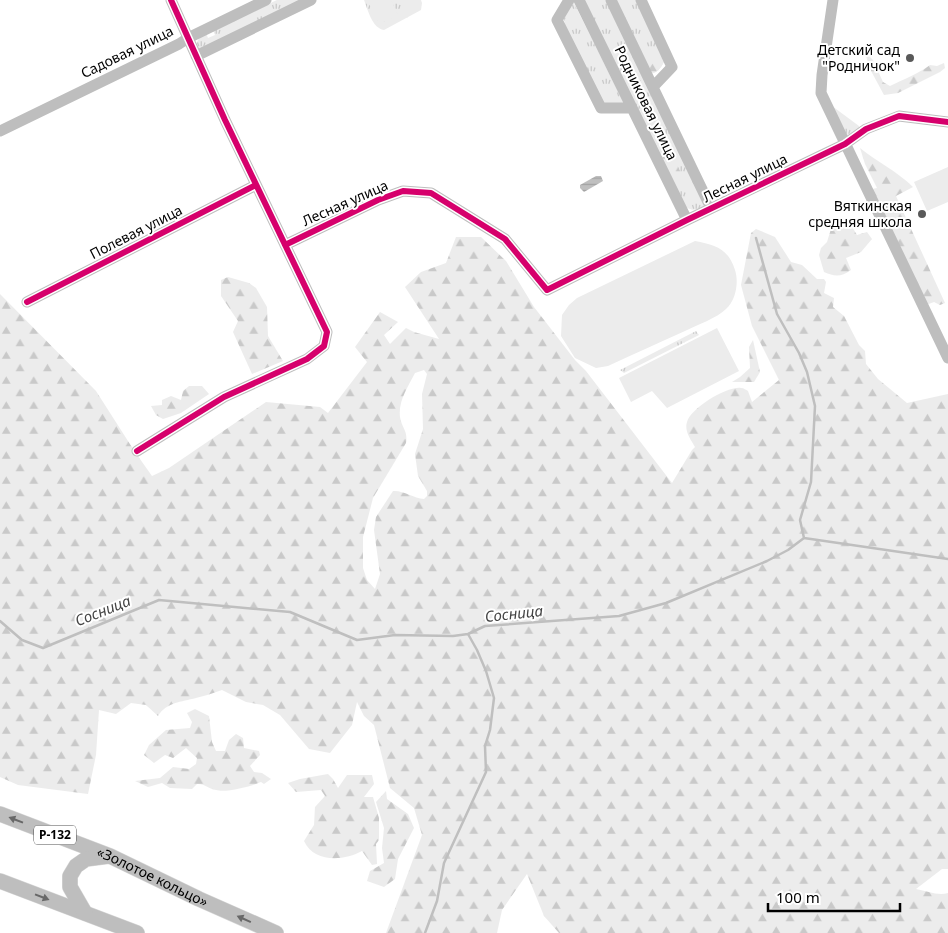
<svg xmlns="http://www.w3.org/2000/svg" width="948" height="933" font-family="'Noto Sans',sans-serif">
<style>
.grass{fill:url(#grass-tufts)}
.forest{fill:url(#forest-firs);fill-rule:evenodd}
.park{fill:#ececec}
.water{fill:url(#water-rules)}
.lines{fill:none;stroke-linecap:round;stroke-linejoin:round}
.stream{stroke:#bfbfbf;stroke-width:2.5}
.major-casing{stroke:#dbdbdb;stroke-width:16}
.minor{stroke:#bebebe;stroke-width:11}
.major{stroke:#bebebe;stroke-width:15}
.cycleway-casing{stroke:#fff;stroke-width:9}
.cycleway{stroke:#d6006c;stroke-width:6}
.oneway{fill:#686868}
.poi-dot{fill:#595959;stroke:#fff;stroke-width:2}
.labels{text-anchor:middle;stroke-width:4;stroke-linejoin:round;paint-order:stroke}
.shield{fill:#fff;stroke:#4c4c4c;stroke-width:1}
.shield-label{font-size:12px;font-weight:bold;fill:#000}
.poi-label{font-size:14px;fill:#000;stroke:#fff;text-anchor:end}
.street-label{font-size:14px;fill:#000;stroke:#fff}
.water-label{font-size:15px;font-style:italic;fill:#444;stroke:#fff}
</style>
<defs>
<pattern id="grass-tufts" width="24" height="20" patternUnits="userSpaceOnUse" patternTransform="scale(1.25)"><rect width="24" height="20" fill="#ececec"/><path d="M3 7l-1-3M5 7V3M7 7l1-3M15 17l-1-3M17 17v-4M19 17l1-3" fill="none" stroke="#c9c9c9"/></pattern>
<pattern id="forest-firs" width="22" height="20" patternUnits="userSpaceOnUse" patternTransform="scale(1.25)"><rect width="22" height="20" fill="#ececec"/><path d="M5 1l3.5 6h-7zM16 11l3.5 6h-7z" fill="#c9c9c9"/></pattern>
<pattern id="water-rules" width="6" height="5" patternUnits="userSpaceOnUse" patternTransform="scale(1.25)"><rect width="6" height="5" fill="#bfbfbf"/><path d="M0 2.5h6" fill="none" stroke="#a2a2a2"/></pattern>
</defs>
<rect width="100%" height="100%" fill="#fff"/>
<!-- grass -->
<path class="grass" d="M277,0h28l-103,49h-5l-2,-3 5,-10 6,-3 2,5 7,-3 -2,-5z
M364,0h57l1,3 -1,7 -37,20c-12,-2 -16,-20 -20,-30z
M583,0h25l97,199 -2,8c-10,5 -14,3 -22,-4z
M614,0h22l28,62c-4,7 -7,12 -15,11z
M573,1l51,102 -16,2 -6,-3 -37,-77 -1,-7z
M828,103l31,23 1,3 -14,9z
M696,331l3,4 -75,38 -4,-3z"/>
<!-- forest -->
<path class="forest" d="M661,54l3,8c-4,7 -7,12 -15,11l-5,-9 4,-4 8,-1z
M868,55l5,5 10,22 7,4c14,-7 28,-12 40,-21l7,1 7,-3 1,5 -5,4 -42,21 -14,2 -14,-26 -4,-13z
M648,123l13,6 23,51 -10,3 -19,-38z
M860,148c17,14 37,23 53,39l-17,9 49,107 -5,2 -6,-3 -8,3 -54,-116 5,-1 -12,-24z
M846,224l5,1 6,10 10,-3 5,7 -11,13 -15,6 5,12c-10,7 -16,7 -27,2l-5,-17 2,-7 6,-6 4,-13z
M756,229l19,8 16,25 11,3 15,14h7l2,3 -2,11 10,5 -1,9 11,9 15,29 6,6 1,13 12,15 29,24 41,-9v475h-6l-26,20c11,2 22,7 32,4v40h-389l-15,-17 -17,-42 -25,36 -5,23h-111l36,-98 -8,-27 -24,-20 -16,-63 -10,-9 -7,-14 -5,23 -22,28 -21,-4 -29,-34 -17,-10 -17,-3 -24,-12c-9,3 -17,6 -26,8 -15,4 -29,4 -38,18l-12,-11 -15,-2 -15,11 -17,-4 -3,45 -8,39 -70,-9 -18,-8v-483l96,97 39,61 17,24 17,-8 97,-66 54,5 8,6 39,-51 -12,-15 25,-35 18,10 -14,13 6,9 16,-16 8,4 25,7 -34,-52 16,-15 25,-9 10,-26h25l25,24 28,46 41,53 11,11 86,112 20,-33 3,-3c-4,-7 -11,-16 -8,-25 4,-14 40,-36 54,-34 3,0 5,2 7,3l4,11 27,-22 -27,-54 -11,-41 10,-52zM424,370l3,4 -5,20 1,35 -8,25 3,22 9,15v5l-3,3c-11,-1 -21,-9 -31,-8l-17,26 -2,13 6,44 -5,15 -8,-9 -4,-12v-31l10,-39 33,-55c2,-13 -4,-14 -6,-26 -2,-16 8,-30 15,-44z
M228,277l21,6 7,5 11,19 1,29 15,25 -31,13 -19,-42 5,-11 -17,-25v-16z
M753,340l7,32 -6,10h-22l8,-5 10,-9 -1,-21z
M189,386h13l7,8 -28,19 -18,6 -7,-4 -5,-9 11,-1v-5l9,-4 10,4 2,-9z
M195,709l14,7 3,26 4,9h9l4,-11 7,-6 7,4 1,10 15,3 1,4 -10,11 4,6 8,1 9,6 -7,5 -3,-2c-9,4 -35,11 -45,8 -7,-1 -12,-7 -19,-6l-5,5 -22,-1 -8,-5 -14,4 -13,-6 25,-3 13,-11 16,2 7,-5 1,-6 -11,-10 -13,10 -8,-3 -11,8 -10,-8 5,-10 17,-15 24,-2 2,-6 -5,-9z
M328,774l5,5 5,9 9,-13h25l2,9 -10,13h9l6,21v22l-3,4 1,20 -5,1 -10,-14c-18,10 -48,12 -58,-10l10,-16 1,-18 10,-11 -4,-6 -25,2 -8,-9 12,-4z
M386,791l1,8 21,15 6,14 -16,31 -3,20 -11,8 -17,-6 3,-10 14,-8 -2,-15 2,-20 -8,-26z"/>
<!-- park -->
<path class="park" d="M372,0h19l7,15 -19,9 -11,-22z
M948,167v35l-21,9 -13,-29z
M695,241c20,4 33,7 40,29 4,12 1,30 -9,39 -9,9 -29,16 -41,22 -25,11 -51,23 -77,35l-12,2 -21,-10 -14,-22 1,-21 7,-10 8,-7z
M717,328l22,43 -72,37 -15,-17 -21,11 -12,-24z"/>
<!-- water -->
<path class="water" d="M596,176h5l2,5 -19,11 -4,-4v-3z"/>
<g class="lines">
<!-- stream -->
<path class="stream" d="M756,238l21,76 22,39 8,19 8,34 -4,76 -11,38 4,18
M0,621l22,19 21,8 116,-48 131,12 67,28 38,-5 58,1 15,-2 17,-8 134,-10 47,-13 101,-42 21,-11 16,-12 144,21
M425,933l12,-32 7,-38 42,-91 -1,-26 5,-16 4,-32 -8,-27 -9,-21 -9,-16"/>
<defs>
<g id="major">
<path id="s1" d="M0,814l110,42 89,43 77,34"/>
<path d="M0,881l137,52"/>
<path d="M85,913l-15,-26v-11l6,-10 10,-7 23,-3"/>
</g>
</defs>
<!-- major casing -->
<use href="#major" class="major-casing"/>
<!-- minor -->
<path class="minor" d="M569,0l-12,20 44,88h31
M579,0l108,220
M611,0l100,208
M641,0l31,67 -19,20
M833,0l-11,75 -1,18 127,265
M196,56l115,-56
M0,131l179,-87 9,-6 78,-38
M285,245l93,-45 25,-9 28,2 74,46 42,51 140,-70 158,-76 21,-15 33,-13 49,6
M27,302l229,-117
M137,451l87,-54 83,-38 17,-13 3,-14 -102,-212 -54,-120"/>
<!-- major -->
<use href="#major" class="major"/>
<defs>
<path id="cycleway" d="M285,245l93,-45 25,-9 28,2 74,46 42,51 140,-70 158,-76 21,-15 33,-13 49,6
M27,302l229,-117
M137,451l87,-54 83,-38 17,-13 3,-14 -102,-212 -54,-120"/>
</defs>
<!-- cycleway casing -->
<use href="#cycleway" class="cycleway-casing"/>
<!-- cycleway -->
<use href="#cycleway" class="cycleway"/>
</g>
<!-- one-way arrows -->
<defs><path id="oneway-solid" d="M-6-.8H1V-3.2L6.5 0L1 3.2V.8H-6Z" transform="scale(1.25)"/></defs>
<g class="oneway">
<use href="#oneway-solid" transform="translate(16 820) rotate(-159)"/>
<use href="#oneway-solid" transform="translate(42 897) rotate(21)"/>
<use href="#oneway-solid" transform="translate(244 919) rotate(-156)"/>
</g>
<!-- markers -->
<g class="poi-dot">
<circle cx="910" cy="58" r="5"/>
<circle cx="922" cy="214" r="5"/>
</g>
<g class="labels">
<!-- shield labels -->
<rect class="shield" x="34" y="825.5" width="42" height="19" rx="4"/>
<g class="shield-label">
<text x="55" y="839">Р-132</text>
</g>
<!-- poi labels -->
<g class="poi-label">
<text x="900" y="55">Детский сад<tspan x="900" dy="16">"Родничок"</tspan></text>
<text x="912" y="211">Вяткинская<tspan x="912" dy="16">средняя школа</tspan></text>
</g>
<!-- street labels -->
<g class="street-label">
<text transform="translate(127 52) rotate(-26)" y="5">Садовая улица</text>
<text transform="translate(646 103) rotate(64)" y="5">Родниковая улица</text>
<text transform="translate(745 178) rotate(-26)" y="5">Лесная улица</text>
<text transform="translate(345 203) rotate(-24)" y="5">Лесная улица</text>
<text transform="translate(136 232) rotate(-27)" y="5">Полевая улица</text>
<text dy="5" stroke="none"><textPath href="#s1" startOffset="165">«Золотое кольцо»</textPath></text>
</g>
<!-- water labels -->
<g class="water-label">
<text transform="translate(103 611) rotate(-22)" y="5">Сосница</text>
<text transform="translate(514 614) rotate(-6)" y="5">Сосница</text>
</g>
</g>
<!-- scale -->
<path d="M768 903v8h132v-8" fill="none" stroke="#000000" stroke-width="2.5"/>
<text x="776" y="903" font-size="15" fill="#000000" stroke="#ffffff" stroke-width="4" paint-order="stroke">100 m</text>
</svg>
